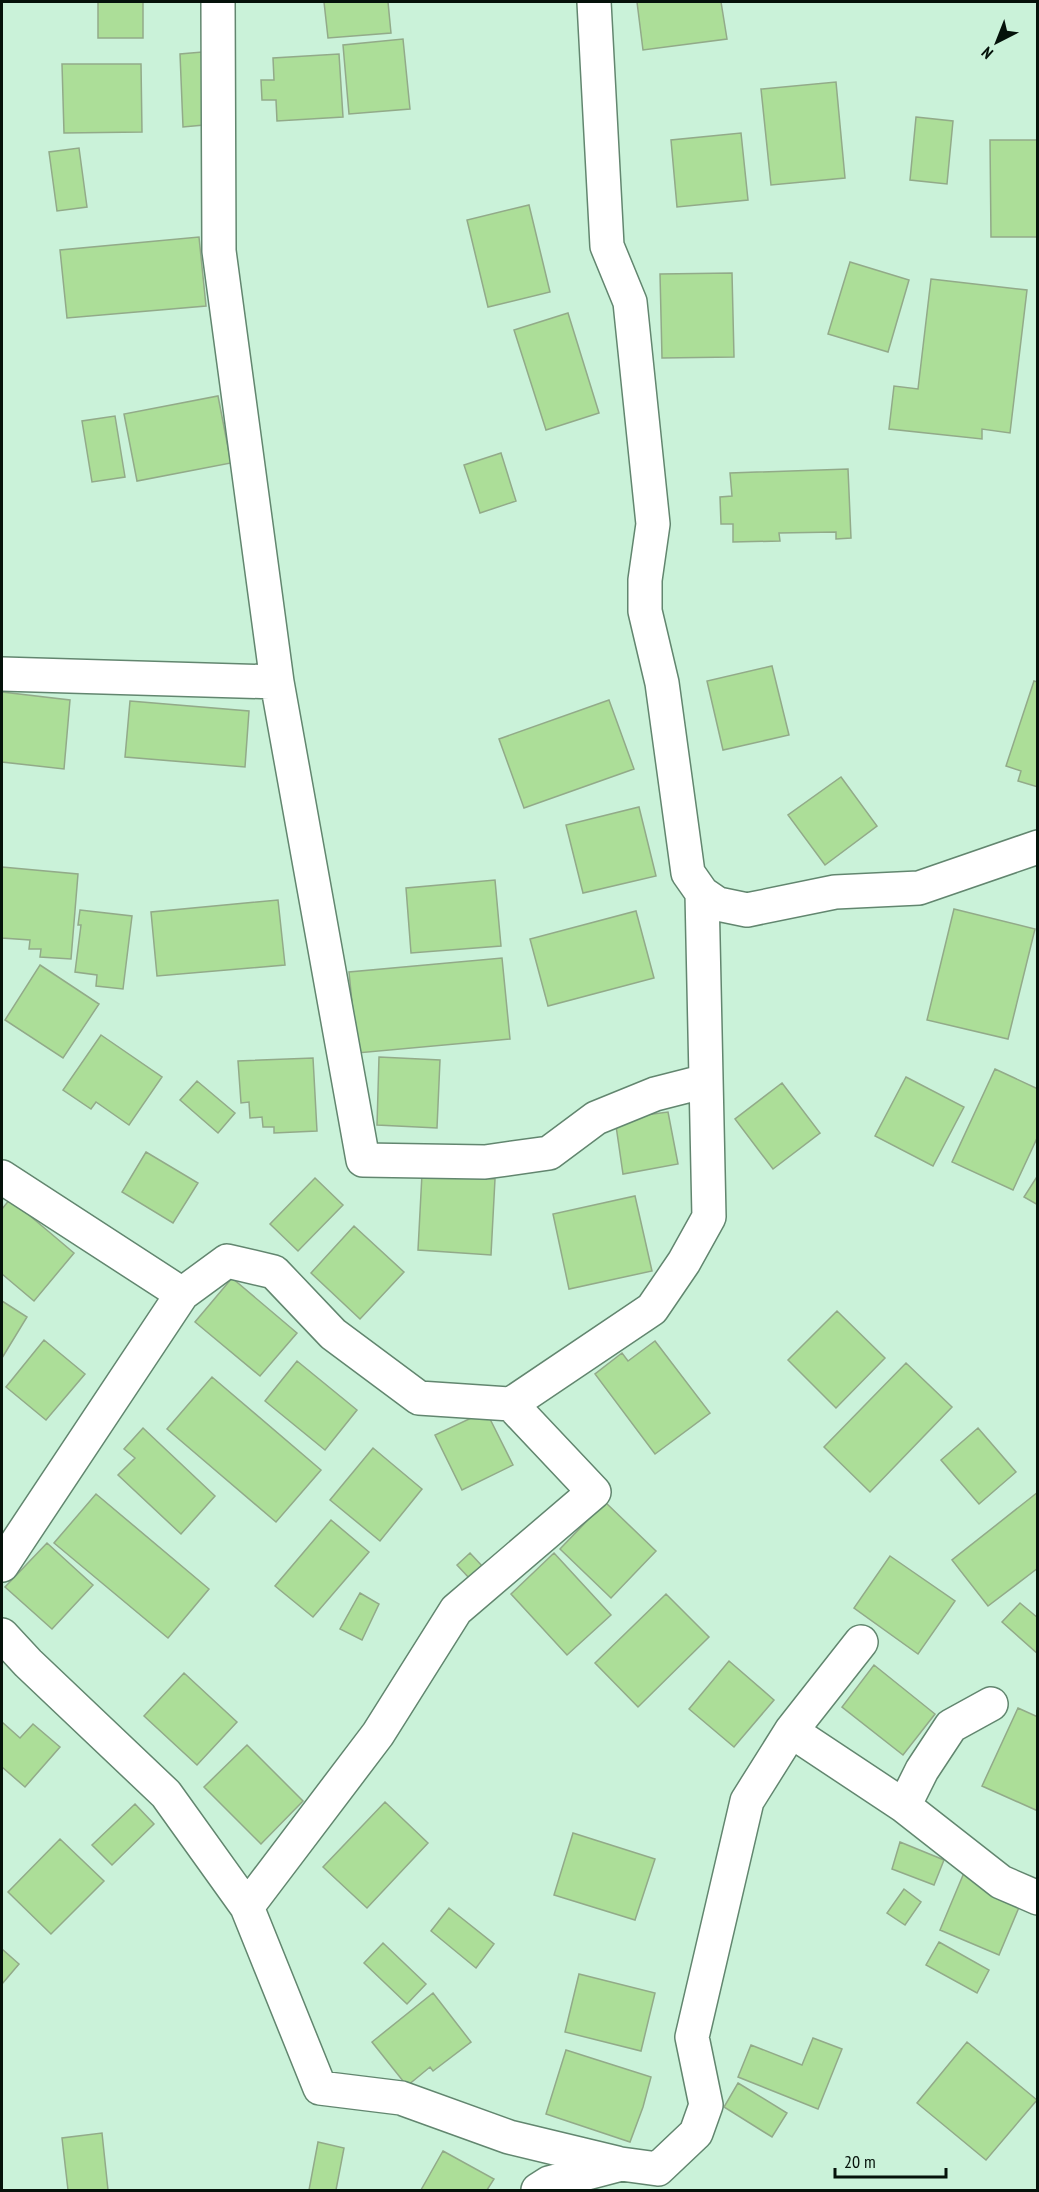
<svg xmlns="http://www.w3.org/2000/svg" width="1039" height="2192" font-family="'PT Sans Narrow',sans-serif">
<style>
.building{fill:#acde98;stroke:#92aa89;stroke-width:1.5}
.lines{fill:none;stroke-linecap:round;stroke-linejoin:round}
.street-casing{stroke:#62866f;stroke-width:36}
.street{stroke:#fff;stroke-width:33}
</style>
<rect width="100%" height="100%" fill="#caf2d9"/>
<!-- building -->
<path class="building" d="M98,2h45v36h-45z
M324,2h64l3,31 -63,5z
M637,2h84l6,37 -84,11z
M403,39l7,70 -61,5 -6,-69z
M202,52l2,73 -21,2 -3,-73z
M339,54l4,63 -66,4 -1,-21h-14l-1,-20h13l-1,-22z
M62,64h79l1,68 -78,1z
M836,82l9,96 -74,7 -10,-96z
M916,117l37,4 -6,63 -37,-4z
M741,133l7,67 -71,7 -6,-67z
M990,140h48v97h-47z
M79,148l8,59 -30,4 -8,-59z
M529,205l21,87 -62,15 -21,-87z
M199,237l7,69 -139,12 -7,-68z
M850,262l59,18 -21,72 -60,-18z
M732,273l2,84 -72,1 -2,-84z
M931,279l96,11 -17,143 -28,-4v10l-93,-10 5,-43 24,3z
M568,313l31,100 -53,17 -32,-100z
M218,396l13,67 -94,18 -13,-67z
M115,416l10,61 -33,5 -10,-61z
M501,453l15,48 -36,12 -16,-48z
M848,469l3,69 -15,1v-7l-57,1 1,8 -47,1v-18h-12l-1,-27 12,-1 -2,-23z
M772,666l17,69 -66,15 -16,-69z
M1034,681l4,1v105l-20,-6 3,-10 -15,-5z
M2,692l68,8 -6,69 -62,-7z
M609,700l25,69 -110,39 -25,-69z
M130,701l119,10 -4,56 -120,-10z
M841,777l36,49 -52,39 -37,-50z
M639,807l17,69 -73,17 -17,-68z
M2,867l76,7 -7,85 -31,-2 1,-8h-12l1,-9 -28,-2z
M495,880l6,66 -90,7 -5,-65z
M278,900l7,65 -128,11 -6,-64z
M954,909l81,20 -27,110 -81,-19z
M80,910l52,6 -9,73 -27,-3 1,-11 -22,-3 6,-47h-3z
M636,911l18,67 -106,28 -18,-67z
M502,958l8,81 -153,14 -8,-81z
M40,965l59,39 -36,54 -58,-38z
M101,1035l61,42 -33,48 -33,-23 -5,7 -28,-19z
M379,1057l61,3 -3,68 -60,-3z
M313,1058l4,73 -43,2v-6h-11l-1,-10 -12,1 -1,-16 -8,1 -3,-42z
M995,1069l43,20v47l-25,54 -61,-28z
M906,1077l58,30 -31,59 -58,-30z
M197,1081l38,32 -17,20 -38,-33z
M782,1083l38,50 -47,36 -38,-50z
M668,1112l10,52 -55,10 -8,-55z
M146,1152l52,31 -25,40 -51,-31z
M422,1174l73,5 -4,76 -73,-5z
M1038,1175v30l-14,-8z
M315,1178l28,27 -45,46 -28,-27z
M635,1196l17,75 -83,18 -16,-75z
M10,1199l64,54 -40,48 -32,-27v-65z
M354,1226l50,46 -44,47 -49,-46z
M232,1278l65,55 -37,43 -65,-54z
M2,1301l25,16 -25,41z
M837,1311l48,47 -49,50 -48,-48z
M44,1340l41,34 -39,46 -40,-33z
M655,1341l55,72 -55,41 -60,-80 27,-21 6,8z
M297,1361l60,49 -32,40 -60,-49z
M906,1363l46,44 -82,85 -46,-45z
M212,1377l109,93 -45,52 -109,-93z
M486,1411l27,54 -51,25 -27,-55z
M143,1428l72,68 -34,38 -63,-59 17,-17 -11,-9z
M978,1428l38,44 -37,32 -38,-44z
M373,1448l49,41 -42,52 -50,-41z
M1038,1492v76l-50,38 -36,-46z
M96,1494l113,95 -41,49 -114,-95z
M605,1502l51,49 -45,47 -51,-49z
M331,1520l38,32 -56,65 -38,-31z
M47,1543l46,42 -41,44 -47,-42z
M470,1553l13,14 -13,12 -13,-14z
M554,1553l57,62 -44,40 -56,-61z
M890,1556l65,45 -37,53 -64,-46z
M360,1593l19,11 -17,36 -22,-11z
M666,1594l43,43 -71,70 -43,-44z
M1020,1603l18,15v36l-36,-32z
M729,1661l45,39 -40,47 -45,-38z
M874,1665l61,49 -32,41 -61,-48z
M184,1673l53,49 -40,43 -53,-49z
M1018,1708l20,9v94l-56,-25z
M2,1722l18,16 13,-14 27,23 -35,40 -23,-20z
M247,1745l56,56 -42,43 -57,-57z
M385,1802l43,41 -61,65 -44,-41z
M135,1804l19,20 -42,41 -20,-20z
M573,1833l82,26 -20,61 -81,-25z
M60,1839l44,42 -53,53 -43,-42z
M900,1842l44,18 -10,25 -42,-16z
M966,1868l59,25 -26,62 -59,-25z
M904,1889l17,13 -16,23 -18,-12z
M449,1908l45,36 -18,24 -45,-37z
M939,1942l50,28 -12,23 -51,-28z
M383,1943l43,41 -19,20 -43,-41z
M2,1949l17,15 -17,20z
M579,1974l76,19 -14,58 -76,-19z
M433,1993l38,49 -38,29 -3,-4 -23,19 -35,-44z
M813,2038l29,11 -24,60 -80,-32 13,-32 51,20z
M967,2042l70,58 -51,60 -69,-57z
M566,2050l85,27 -8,30 -13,35 -84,-28z
M738,2083l49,30 -15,24 -48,-30z
M102,2133l6,57h-40l-6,-52z
M318,2142l26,6 -8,42h-27z
M443,2151l51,28 -7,11h-66z"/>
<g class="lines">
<defs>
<path id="street" d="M218,2l1,249 58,431 86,478 122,2 64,-9 47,-35 59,-24 51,-13
M594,2l13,244 23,56 23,222 -8,56v31l17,72 26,190 14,20 16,11 29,6 88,-18 84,-4 119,-41
M2,674l275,8
M2,1177l180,117 45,-33 47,11 59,62 86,64 92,6 83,88 -138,118 -78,124 -131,173
M511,1404l141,-95 32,-47 25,-45 -7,-324
M2,1565l180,-271
M2,1635l26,28 138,131 81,113 73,181 81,10 108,39 108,26
M791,1731l70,-89
M904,1806l97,76 37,16
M538,2190l11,-7 72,-19 37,5 38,-36 10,-28 -14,-68 55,-236 44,-70 113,75 18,-36 29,-44 40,-22"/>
</defs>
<!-- street casing -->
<use href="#street" class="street-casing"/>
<!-- street -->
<use href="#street" class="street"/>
</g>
<!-- border -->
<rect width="1039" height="2192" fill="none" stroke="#05120a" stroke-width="6"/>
<!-- north arrow -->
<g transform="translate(997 42) rotate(222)" stroke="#caf2d9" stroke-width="4.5" paint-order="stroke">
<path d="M0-4.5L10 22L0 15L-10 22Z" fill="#05120a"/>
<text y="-9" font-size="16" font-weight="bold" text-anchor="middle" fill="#05120a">N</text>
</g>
<!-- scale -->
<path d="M835 2168v9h111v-9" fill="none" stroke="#05120a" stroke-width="3"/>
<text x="844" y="2168" font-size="18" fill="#05120a" stroke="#caf2d9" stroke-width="4.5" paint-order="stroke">20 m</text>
</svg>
